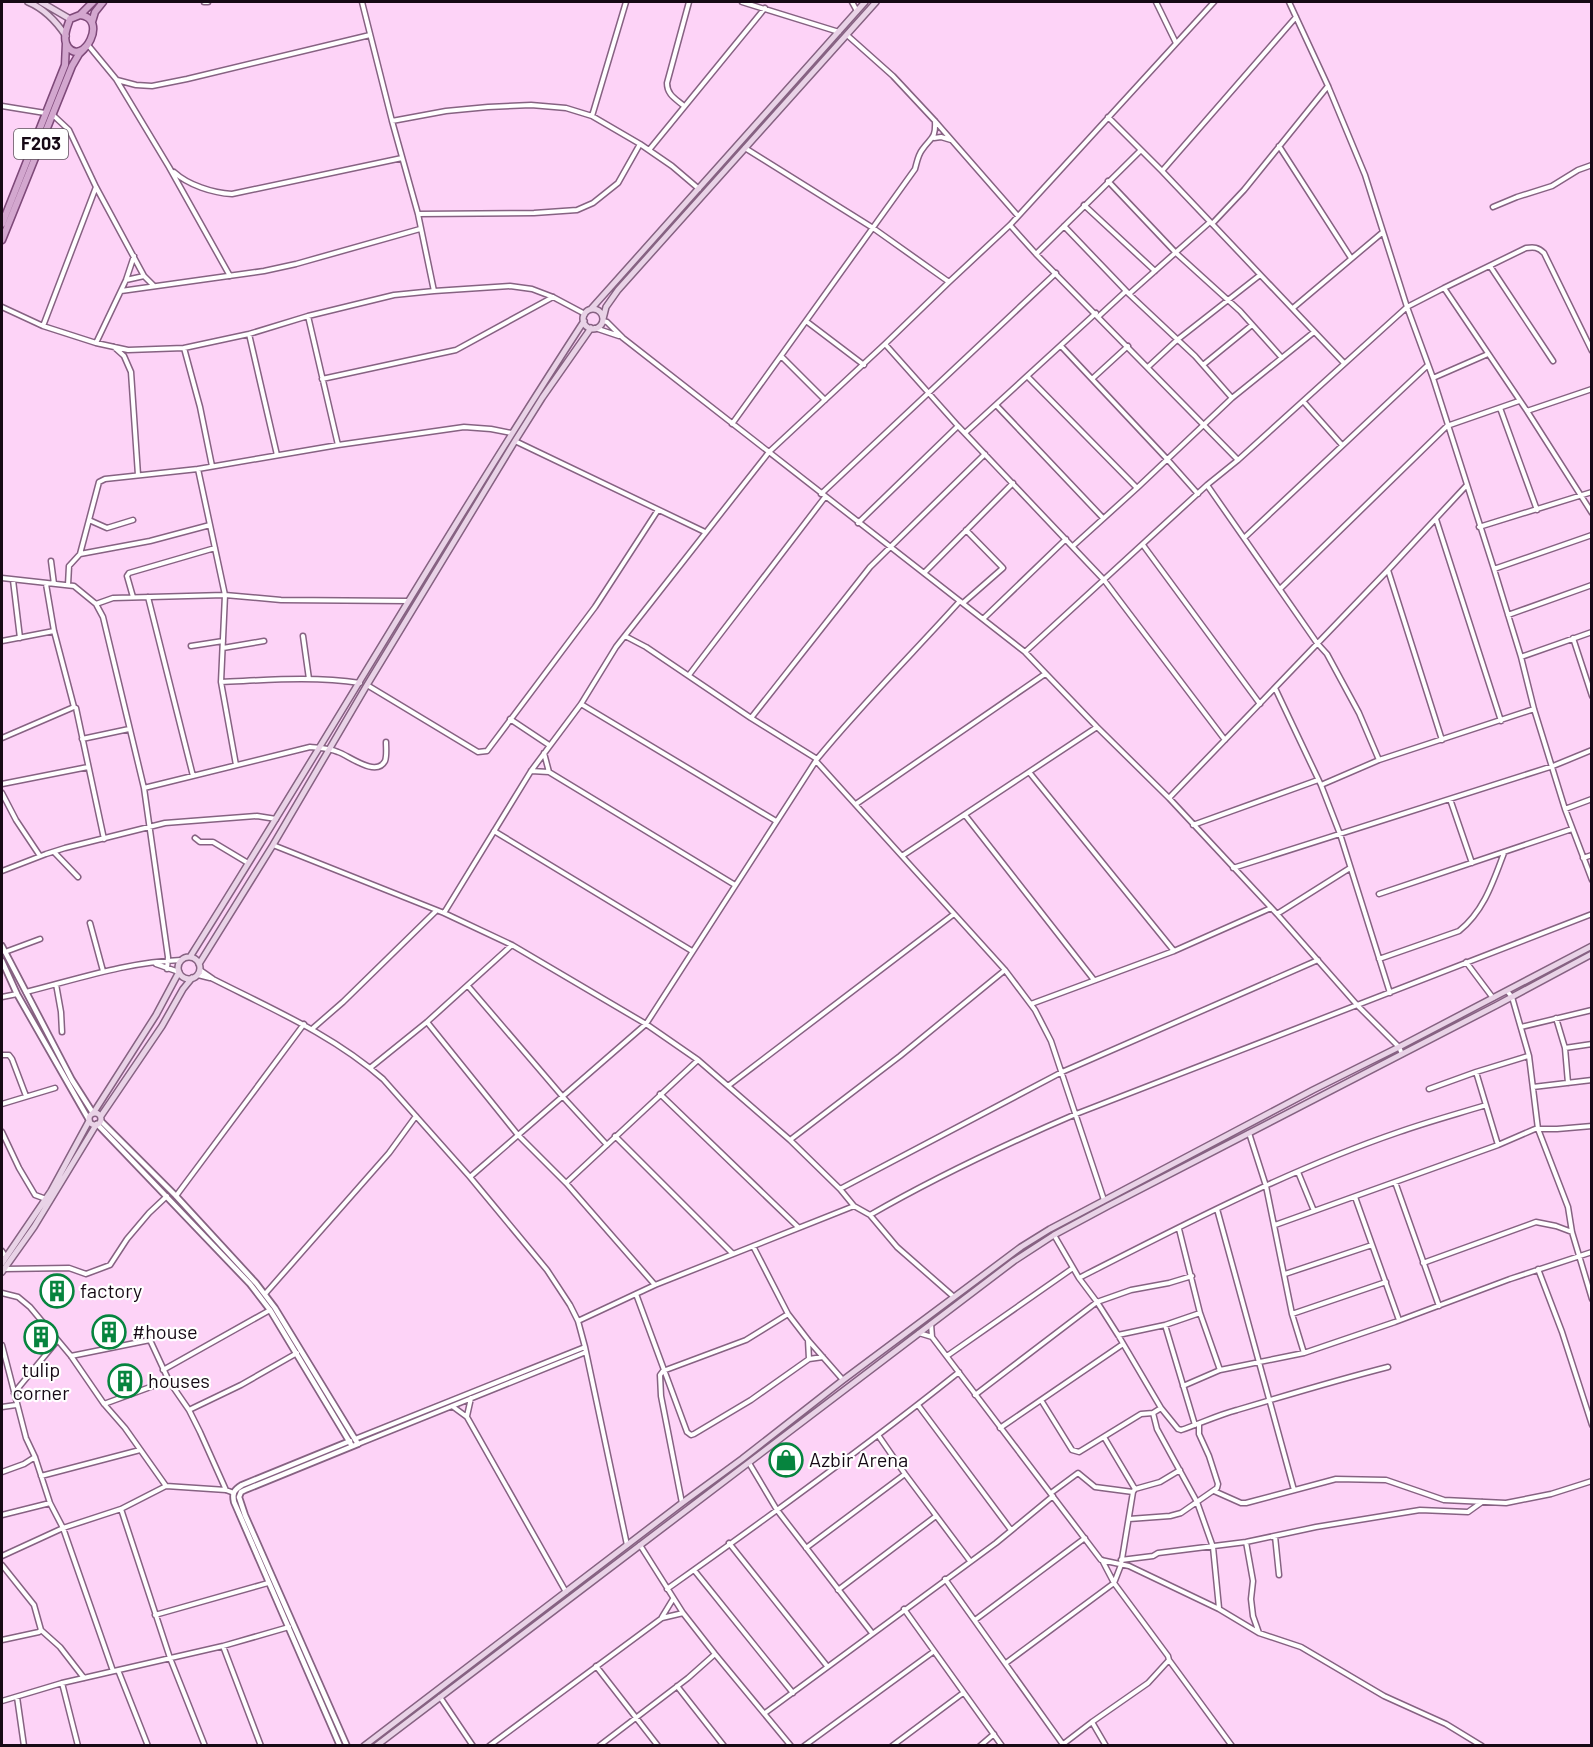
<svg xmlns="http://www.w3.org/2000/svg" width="1593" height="1747" font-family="Barlow,sans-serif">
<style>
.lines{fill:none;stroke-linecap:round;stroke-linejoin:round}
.minor-casing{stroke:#866282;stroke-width:7}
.tertiary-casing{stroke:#866282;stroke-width:8}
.secondary-casing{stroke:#866282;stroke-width:8}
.primary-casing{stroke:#7e4979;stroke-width:9}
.minor{stroke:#fff;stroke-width:4}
.tertiary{stroke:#fff;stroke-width:4.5}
.secondary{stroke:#e9d3e7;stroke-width:5}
.primary{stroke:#d3a7cf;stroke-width:6}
.labels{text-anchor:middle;stroke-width:4.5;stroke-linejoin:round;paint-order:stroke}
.shield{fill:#fff;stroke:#5c535b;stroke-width:1.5}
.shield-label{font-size:18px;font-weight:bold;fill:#160915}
.poi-label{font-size:20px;fill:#160915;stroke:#fff;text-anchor:start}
</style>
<rect width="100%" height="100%" fill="#fdd3f7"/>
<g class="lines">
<defs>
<path id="minor" d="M204,2h4
M362,2l30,119 26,93 16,77
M742,2l97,30
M852,2l5,9
M1156,2l20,41
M1289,2l39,84 37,89 42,132 26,71 61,191 27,88 13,52 31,100 27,71
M847,35l46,41 42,45 83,95
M88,45l28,34 53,88 61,109
M117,80l19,5 16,1 35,-7 183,-44
M2,106l43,7
M684,106c-8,-7 -17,-11 -17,-23l22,-81
M53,115l16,15 27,57 48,89 9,9
M592,116l34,-114
M1108,117l54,54 182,192
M392,121l54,-10 42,-4 43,-2 35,3 26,8 48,28 32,22 27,23
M934,138l7,-1 10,3
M1279,146l72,112
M745,148l128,80 76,54
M649,150l116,-142
M1162,171l134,-154
M174,172c14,13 39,21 58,22l170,-36
M1108,181l68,72 64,58 42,47
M1084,205l71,66
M1493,207l24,-10 35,-11 26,-16 14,-5
M418,214l116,-1 43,-3 16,-7 25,-20 22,-39
M1212,224l32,-34 84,-104
M1010,225l26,29 202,206
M1064,226l65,68 66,62 37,42
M1036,254l105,-104
M1490,266l63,95
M126,280l18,-4
M1444,288l82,-40c8,-1 12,-1 18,5l48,98
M121,291l143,-20 32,-7 124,-35
M1129,294l81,-72
M2,307l41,19 53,17 32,7 56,-2 65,-14 59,-18 86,-21 40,-4 76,-5 22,3 21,8 32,17
M1293,308l90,-76
M308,316l30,129
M1099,316l27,-25
M603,321l4,1 16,16 402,314 72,75 72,71 108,116 81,92 41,41 3,7
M806,321l58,44
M43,326l53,-139
M595,328l24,8
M249,334l28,121
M96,343l30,-63 8,-24
M885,344l73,82 146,154 121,160
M1061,346l106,113 31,35
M114,347l10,9 7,16 7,103
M184,348l16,59 12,59
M781,356l44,44
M1203,365l49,-40
M1148,367l29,-27 83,-65
M1028,377l109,111
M1433,378l55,-24
M322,379l134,-29 97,-53
M1092,379l36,-33
M1303,401l39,44
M997,406l106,112
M1500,408l37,102
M1527,411l65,-22
M732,424l183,-255c2,-7 3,-14 7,-19 9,-13 14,-11 13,-29
M965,433l131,-120
M515,441l190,91
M198,469l27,126 -4,87 15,83
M1207,485l110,158 10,11 32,59 20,47
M821,494l235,-221
M1436,519l65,202
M89,520l18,8 26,-8
M858,523l100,-97
M1479,527l113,-35
M1244,538l184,-173
M1143,545l117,159
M1073,546l64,-58 95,-90 82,-66
M80,554l19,-72 6,-3 93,-10 140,-24 126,-18 27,2 20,4
M51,561l3,23
M1494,569l98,-34
M1388,570l54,170
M924,573l89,-90
M2,578l72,8 22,18 7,13 41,171 24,169 -1,12
M13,580l7,58
M46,584l8,47 20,76 2,1 28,131
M68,585l1,-19 11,-12 70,-13 60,-16
M1280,589l167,-163 72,-25
M133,597l-6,-21 2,-3 86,-25
M148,597l45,179
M963,603l40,-35 -37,-38
M96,604l17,-6 112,-3 56,5 127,1
M1508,615l84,-30
M983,619l83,-80
M303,636l6,43
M625,636l21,11 105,71 66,41
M1573,638l19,58
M2,641l52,-10
M191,646l32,-5
M223,648l41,-7
M1025,652l182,-167 31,-25 169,-153 37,-19 83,123 65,102
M1521,657l71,-25
M689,675l136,-178
M221,682c47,-2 93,-6 139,1
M367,685l111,67 9,-1 108,-144 63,-97
M1275,688l46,97 19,49 50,159
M581,704l195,117
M751,718l119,-151 115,-113
M510,719l39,26
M2,738l72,-31
M82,739l47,-10
M544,753l5,19
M816,761l189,209 30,40 16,31 53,159
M531,771l18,1 186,113
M1029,772l145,179
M2,784l86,-17
M1321,785l58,-25 155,-51
M144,788l166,-41c9,1 19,1 28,5 10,3 38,26 47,9 2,-5 1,-13 1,-19
M2,793l14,27 24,36
M1169,798l219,-228 78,-84
M1450,799l22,64
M856,804l189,-130
M1565,809l27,-10
M965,815l129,165
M1193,825l125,-45
M494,831l198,120
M195,838l5,4h13l35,21
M273,845l171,68 68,32 134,79 52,36 92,80 50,49 14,17 16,9 27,32 57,50
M54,852l24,25
M902,856l195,-129
M1583,858l9,-3
M1233,868l320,-102 39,-16
M2,871l44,-17 19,-6 100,-25 92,-7 19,3
M1379,894l193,-65
M444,913l87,-142 50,-67 35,-57 153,-195 116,-108 64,-62 61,-57 204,-223
M1277,914l73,-46
M90,923l13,48
M5,952l35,-13
M1379,959l80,-28c25,-20 34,-49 45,-78
M1466,962l27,36
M156,964l23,8
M200,970l13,9c59,30 120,56 170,100l87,98 77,93 23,35 8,16 7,26 42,198
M198,975l12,3
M56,984l5,28 1,20
M468,986l95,111 44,48
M1507,991l5,6 17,59 9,73 30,78 4,25 20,67
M26,992c52,-13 101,-30 155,-32
M2,997l15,-3
M1031,1004l143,-53 97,-43
M1556,1018l9,30 3,35
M427,1022l91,113 48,48 89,102
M1521,1027l71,-17
M312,1029l31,-27 93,-91
M1565,1048l27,-4
M2,1055h7l3,4 14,37
M370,1068l57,-46 85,-77
M1476,1072l22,73
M728,1086l226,-172
M1533,1087l59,-7
M1429,1089l47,-17 52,-16
M660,1094l138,133
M2,1104l53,-16
M2,1132l17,36 16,27 11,4
M1249,1133l17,53 26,128 12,39
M615,1136l118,118
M790,1140l110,-84 105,-86
M1298,1172l16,39
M470,1177l176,-153 171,-265c45,-55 95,-105 143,-158
M1395,1182l44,124
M566,1183l132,-123
M840,1189l222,-117 256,-112
M176,1196l128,-172
M1355,1197l44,123
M1217,1209l77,281
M870,1215c66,-38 136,-71 206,-101l516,-200
M1275,1225l223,-80 37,-16h22l35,-3
M1179,1229l21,84 20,57
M1054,1235l25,43 18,24 21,33 43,73 17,21 3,1c18,-6 37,-15 56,-20 50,-15 100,-30 151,-43
M753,1246l35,68 20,26 35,40
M2,1251l4,6
M1423,1263l113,-41 20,4 16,6
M4,1269l65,-1 17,6 24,-9 17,-26 22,-26 18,-17
M1538,1269l24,63 30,93
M1285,1274l87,-29
M1079,1278c104,-53 209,-108 320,-146 28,-10 58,-18 87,-27
M2,1293l16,4 12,10 41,49 33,48 21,24 41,58
M265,1294l124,-141 27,-37
M636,1294l51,138 4,3 3,-1 57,-34 58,-41 14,-2
M1292,1314l94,-32
M578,1321l77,-36 199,-79
M931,1324l1,13 169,223 28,6 90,43 40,24 42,14 83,49 62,28 36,22
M1165,1325l30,100
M919,1333l13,4
M1118,1335l47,-10 35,-12
M808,1340l1,19
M2,1345l24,93 9,19 15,46 13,25 50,143
M71,1356l79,-16 19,41 20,29 11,22 26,58
M947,1356l126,-88
M163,1370l107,-60
M1183,1386l37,-16 84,-17 91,-31 115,-43 82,-27
M14,1393l43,-52
M975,1395l122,-93 34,-12 38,-7 23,-7
M1041,1400l31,50 7,2 62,-38 12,-1 8,-5
M104,1404l60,-22
M918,1405l93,125
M452,1406l15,11 99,175
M2,1407l14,-2
M189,1410l52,-25 56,-32
M1153,1413l4,16 40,73 16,45 6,61
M467,1416l4,-18
M1000,1428l123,-84
M878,1435l27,39 65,87
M1104,1437l31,52
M355,1439l230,-92
M358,1444l228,-92
M749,1463l28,47 95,123
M2,1472l22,-8 11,-7
M41,1476l99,-26
M1214,1491l27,12h5l90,-24 50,1 58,20 62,3 45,-9 41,-13
M1051,1493l27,-20 17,14 38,5 2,-3 25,-7 20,-12
M682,1503l-21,-107 -1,-21 3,-4 83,-31 42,-26
M121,1509l49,149 35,88
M2,1515l48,-12
M1129,1519l41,-3 11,-3 36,-25 1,-4 -9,-28 -10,-22v-10
M1275,1536l4,39
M1246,1542l7,39 -2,18 2,17 6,17
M729,1543l98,123
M640,1545l43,68 32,41 76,92
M806,1548l99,-74
M2,1556l61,-28 58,-19 45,-23 60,4 8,3
M1102,1560l12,23 54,73 1,4 -21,23 -56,39 14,24
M1121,1560l32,-4 5,-3 88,-11 70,-15 104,-17 48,2 14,-10
M2,1565l32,40 7,25 19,17 24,31
M694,1570l99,123
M945,1579l119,167
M667,1589c99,-70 197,-141 292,-217
M838,1590l98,-74
M904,1609l98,137
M155,1615l113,-32
M662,1617l11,-18
M975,1620l110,-82
M2,1640l37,-8 2,-2
M223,1646l38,100
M1169,1660l63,86
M1006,1663l108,-80 7,-18 12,-73
M596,1666l62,80
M118,1670l30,76
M62,1683l16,63
M677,1686l47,60
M17,1697l7,49
M440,1697l33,49
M2,1701l60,-18 161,-37 66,-19
M765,1713l231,-170 57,-47
M1062,1745l30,-23
M489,1746l173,-128 21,-5
M599,1746l89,-68 27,-24
M804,1746l129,-94
M892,1746l71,-53
M980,1746l14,-12"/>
<path id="tertiary" d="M2,946l70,134 21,33
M2,961l15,33 72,126
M101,1121l75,75 80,87 19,25 83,136 -113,46 -4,2 -2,5 6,18 102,231
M97,1124l153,160 20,26 82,136
M340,1746l-106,-244c-2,-9 0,-12 8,-17l108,-44"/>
<path id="secondary" d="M28,2c17,7 28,19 38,34
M41,2l29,17
M591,309l274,-307
M583 319a10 10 0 1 1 20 0a10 10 0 1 1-20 0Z
M603,319l3,-12 12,-17 258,-288
M190,957c133,-211 258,-427 394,-636
M178 968a11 11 0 1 1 22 0a11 11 0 1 1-22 0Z
M199,964l74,-119 94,-160 148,-244 27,-43 49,-70
M94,1112l62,-97 23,-43
M89 1119a6 6 0 1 1 12 0a6 6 0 1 1-12 0Z
M101,1116l61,-90 21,-37 9,-11
M2,1263l49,-72 38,-70
M2,1272l32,-45 62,-102
M364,1746l318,-243 60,-44 101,-79 178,-133 29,-18 263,-139 86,-43 193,-101
M376,1746l638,-485 40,-26 54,-29 389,-201 95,-51"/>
<path id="primary" d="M80,15c29,3 3,52 -12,32 -6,-8 -1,-20 2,-28l10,-4 13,-13
M92,22l3,-10 8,-10
M2,224l63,-159 1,-22
M2,240l70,-174 7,-12 5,-5"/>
</defs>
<!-- minor casing -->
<use href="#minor" class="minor-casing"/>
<!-- tertiary casing -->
<use href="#tertiary" class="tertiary-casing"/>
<!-- secondary casing -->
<use href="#secondary" class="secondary-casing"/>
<!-- primary casing -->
<use href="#primary" class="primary-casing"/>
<!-- minor -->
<use href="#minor" class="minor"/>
<!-- tertiary -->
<use href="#tertiary" class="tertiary"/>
<!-- secondary -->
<use href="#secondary" class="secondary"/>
<!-- primary -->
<use href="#primary" class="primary"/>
</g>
<!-- icons -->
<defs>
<symbol id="building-ring" viewBox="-11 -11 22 22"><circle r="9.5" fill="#fff" stroke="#06843e" stroke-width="1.5"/><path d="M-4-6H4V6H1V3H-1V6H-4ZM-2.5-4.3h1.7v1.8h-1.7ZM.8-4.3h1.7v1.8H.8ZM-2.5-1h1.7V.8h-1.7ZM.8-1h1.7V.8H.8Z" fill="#06843e"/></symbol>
<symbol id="shop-ring" viewBox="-11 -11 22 22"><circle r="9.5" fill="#fff" stroke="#06843e" stroke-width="1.5"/><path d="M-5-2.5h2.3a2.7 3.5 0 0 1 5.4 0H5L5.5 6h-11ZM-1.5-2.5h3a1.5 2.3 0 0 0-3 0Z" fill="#06843e"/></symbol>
</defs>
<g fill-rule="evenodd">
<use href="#building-ring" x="38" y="1272" width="38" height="38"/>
<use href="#building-ring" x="90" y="1313" width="38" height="38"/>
<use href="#building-ring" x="22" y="1318" width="38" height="38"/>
<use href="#building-ring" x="106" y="1362" width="38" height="38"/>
<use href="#shop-ring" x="767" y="1441" width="38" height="38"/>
</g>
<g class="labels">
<!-- shield labels -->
<rect class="shield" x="14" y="129" width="54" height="30" rx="4.5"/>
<g class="shield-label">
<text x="41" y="150">F203</text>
</g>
<!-- poi labels -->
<g class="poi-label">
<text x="80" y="1298">factory</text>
<text x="132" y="1339">#house</text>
<text x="41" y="1377" text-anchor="middle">tulip<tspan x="41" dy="23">corner</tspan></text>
<text x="148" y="1388">houses</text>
<text x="809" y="1467">Azbir Arena</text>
</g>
</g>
<!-- border -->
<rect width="1593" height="1747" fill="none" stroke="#160915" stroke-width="6"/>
</svg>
